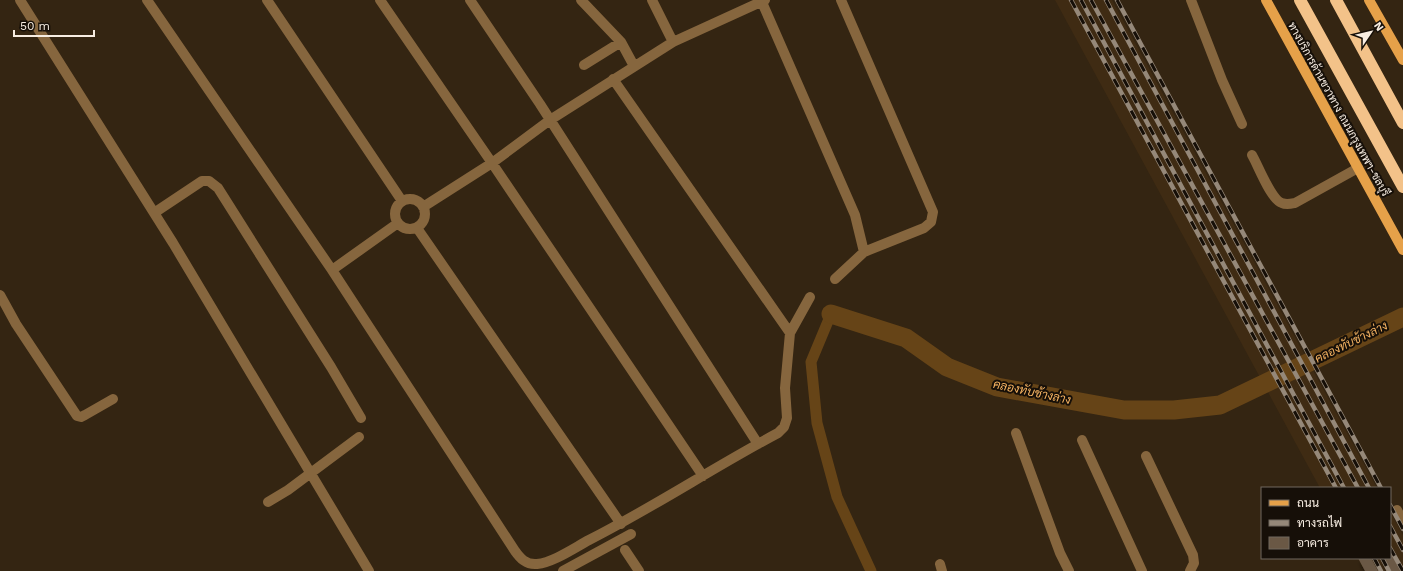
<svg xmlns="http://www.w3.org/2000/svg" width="1403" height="571" font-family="'Work Sans',Sarabun,sans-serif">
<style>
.built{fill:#3f2b13}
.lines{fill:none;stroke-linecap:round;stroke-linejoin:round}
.canal{stroke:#664417;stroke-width:11}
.river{stroke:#664417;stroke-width:19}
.building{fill:#6a5845;filter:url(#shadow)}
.minor{stroke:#86663e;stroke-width:10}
.major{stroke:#e6a149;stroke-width:10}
.highway{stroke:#f3c289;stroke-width:12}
.rail-casing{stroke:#958879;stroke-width:4.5}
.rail{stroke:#160f08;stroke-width:3;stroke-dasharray:9;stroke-linecap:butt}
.labels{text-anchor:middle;stroke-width:4;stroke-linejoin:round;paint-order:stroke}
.street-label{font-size:11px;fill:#f7ede2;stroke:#160f08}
.water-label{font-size:12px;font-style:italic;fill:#f5b362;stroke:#160f08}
</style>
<defs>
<filter id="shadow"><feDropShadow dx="2.5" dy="4.5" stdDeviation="2" flood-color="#0009"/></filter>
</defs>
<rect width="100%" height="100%" fill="#342512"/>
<!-- built -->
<path class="built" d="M1055,0h57l265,488h-57z
M1390,512l13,23v36h-38l-7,-13h32z"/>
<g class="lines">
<!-- canal -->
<path class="canal" d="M831,314l-20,48 6,61 20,74 34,74"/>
<!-- river -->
<path class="river" d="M831,314l75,24 41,29 50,20 127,23h50l46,-5 183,-88"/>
</g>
<!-- building -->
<path class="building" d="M1390,551l11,20h-14l-7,-13h10z
M1358,558h13l7,13h-13z"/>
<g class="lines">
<!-- minor -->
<path class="minor" d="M20,0l153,243 196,328
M147,0l185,270 183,281c5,7 11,14 22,13 17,-2 37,-16 52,-24 65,-33 125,-73 189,-107l6,-6 3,-9 -2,-30 5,-55 20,-36
M267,0l135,201
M380,0l112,163 211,313
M470,0l70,104 218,340
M581,0l40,42 13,24
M652,0l21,42
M761,0l94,215 9,37
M1191,0l31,80 20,44
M584,65l37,-23
M613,79l177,254
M1252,155c6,10 19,45 30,48 4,2 8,1 13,0l63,-35
M395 214a15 15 0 1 1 30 0a15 15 0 1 1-30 0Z
M423,207l69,-44 58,-43 123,-78 92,-42
M154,213l48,-32h7l9,7 113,179 30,51
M417,228l204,296
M332,270l66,-47
M835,279l29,-27 60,-24 7,-6 2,-10 -92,-212
M0,295l16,29 61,92 4,1 4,-2 28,-16
M1016,433l44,120 9,18
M1082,440l60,131
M1146,456l47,99 1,8 -4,8
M268,502l20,-12 71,-53
M1397,510l6,12
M625,550l14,21
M940,564l2,7
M563,571l68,-37"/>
<!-- major -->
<path class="major" d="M1266,0l137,250
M1369,0l34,60"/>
<!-- highway -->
<path class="highway" d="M1300,0l103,187
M1336,0l67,123"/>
<defs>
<path id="rail" d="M1071,0l265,488
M1081,0l263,488
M1091,0l267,488
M1106,0l263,488
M1117,0l264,488
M1390,505l13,24
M1390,526l13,24
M1390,548l13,23
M1374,558l7,13
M1382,558l7,13"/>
</defs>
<!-- rail casing -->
<use href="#rail" class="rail-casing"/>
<!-- rail -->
<use href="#rail" class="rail"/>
</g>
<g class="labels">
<!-- street labels -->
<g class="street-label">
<text transform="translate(1339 109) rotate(61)" y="4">ทางบริการด้านขวาทาง ถนนกรุงเทพฯ-ชลบุรี</text>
</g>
<!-- water labels -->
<g class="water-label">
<text transform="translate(1351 342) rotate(-26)" y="4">คลองทับช้างล่าง</text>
<text transform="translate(1032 392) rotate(12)" y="4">คลองทับช้างล่าง</text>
</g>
</g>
<!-- legend -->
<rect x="1261" y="487" width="130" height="72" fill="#160f08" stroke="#70685f"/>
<rect x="1269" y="500" width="20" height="6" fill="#e6a149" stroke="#70685f"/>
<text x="1297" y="507" font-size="12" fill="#f7ede2">ถนน</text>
<rect x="1269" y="520" width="20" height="6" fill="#958879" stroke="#70685f"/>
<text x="1297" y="527" font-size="12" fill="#f7ede2">ทางรถไฟ</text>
<rect x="1269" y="537" width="20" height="12" fill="#6a5845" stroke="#70685f"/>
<text x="1297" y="547" font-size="12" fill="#f7ede2">อาคาร</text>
<!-- north arrow -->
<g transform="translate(1371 32) rotate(55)" stroke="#160f08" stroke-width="3" paint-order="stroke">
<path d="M0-3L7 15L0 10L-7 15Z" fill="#f7ede2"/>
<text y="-6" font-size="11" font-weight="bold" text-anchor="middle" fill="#f7ede2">N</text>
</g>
<!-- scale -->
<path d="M14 30v6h80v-6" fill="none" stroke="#f7ede2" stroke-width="2"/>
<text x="20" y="30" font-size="12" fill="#f7ede2" stroke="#160f08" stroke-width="3" paint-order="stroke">50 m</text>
</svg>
